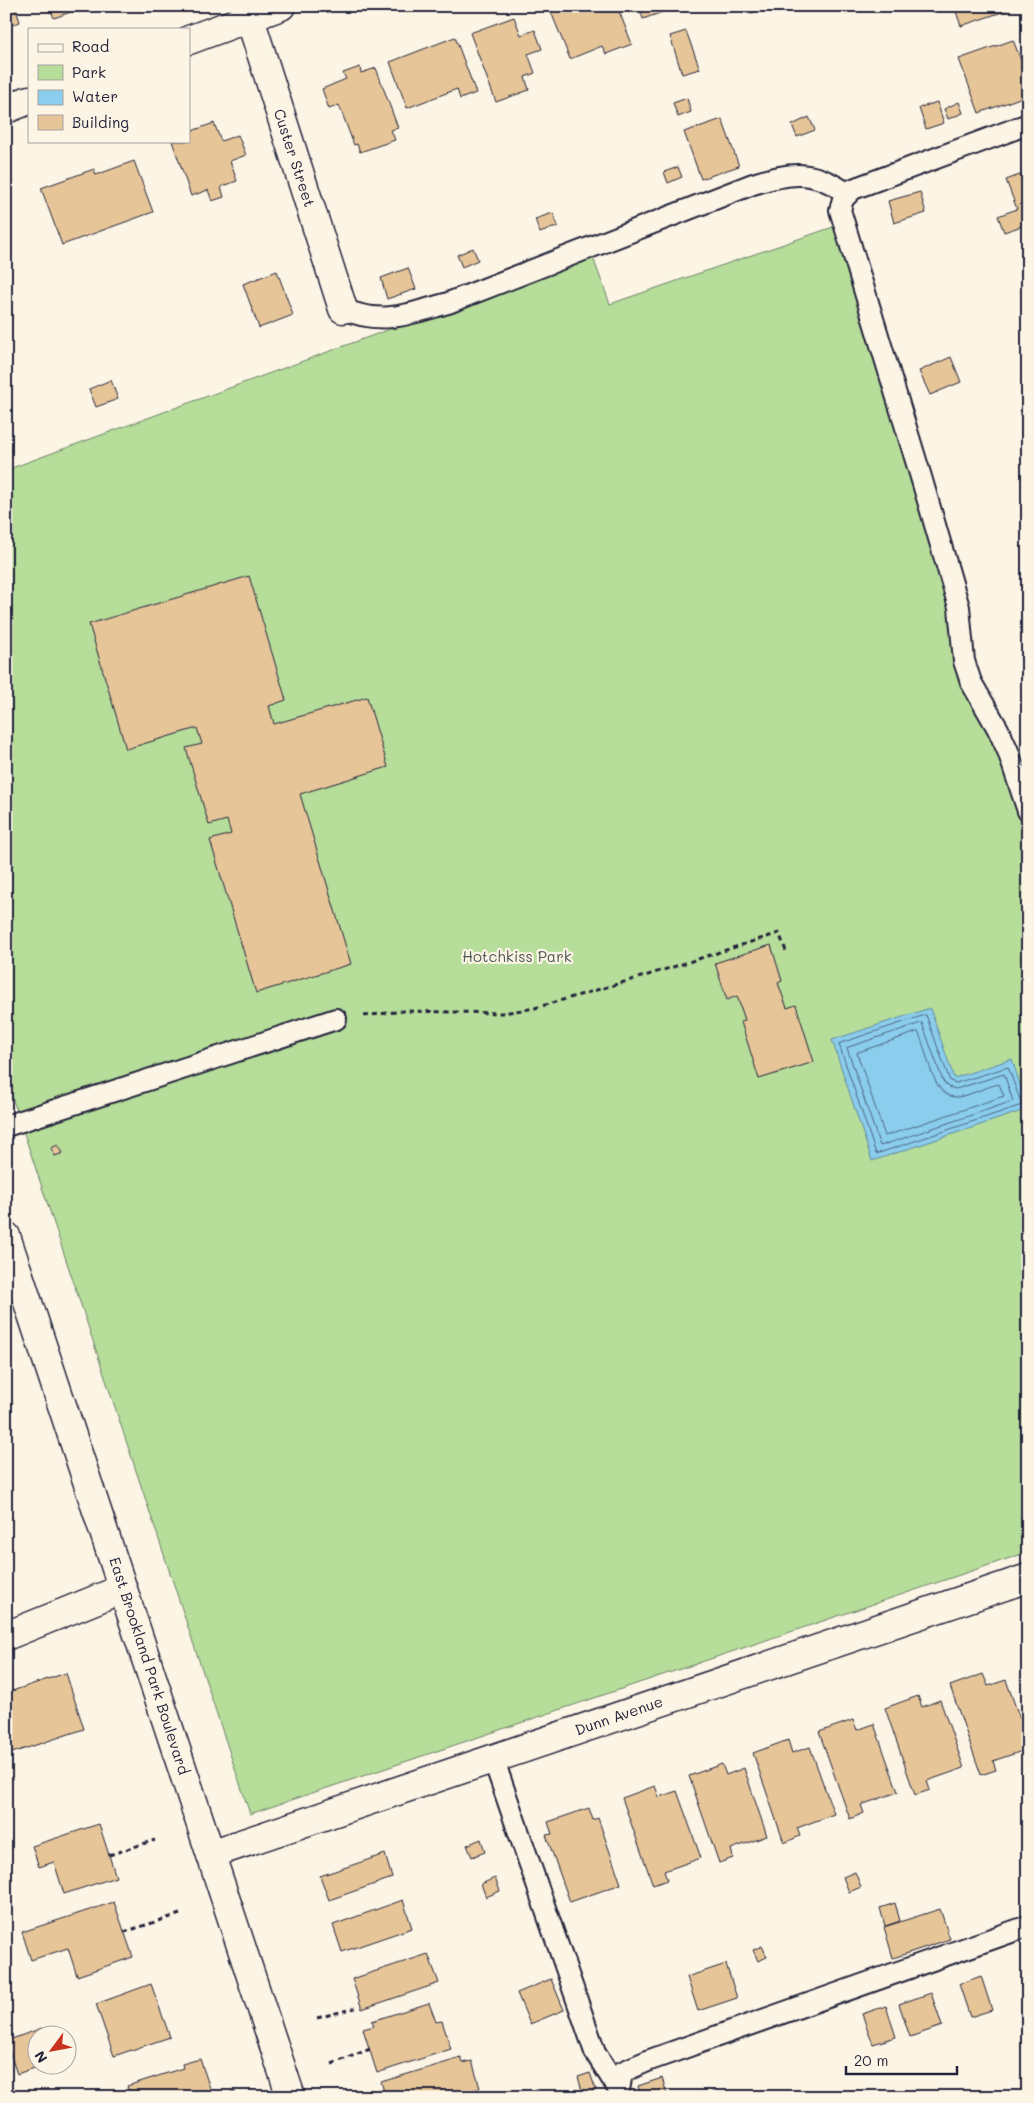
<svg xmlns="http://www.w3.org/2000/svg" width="1034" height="2103" font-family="Mali,sans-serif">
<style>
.green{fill:#b6dd99;stroke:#6c806a}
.water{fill:#8bcdec;stroke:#6189a5}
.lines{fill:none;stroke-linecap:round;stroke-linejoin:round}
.shore{stroke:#4c6682;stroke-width:1}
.building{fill:#e6c598;stroke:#22223b}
.service-casing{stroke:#22223b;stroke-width:24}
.minor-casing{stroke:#22223b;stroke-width:31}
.secondary-casing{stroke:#22223b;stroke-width:31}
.path{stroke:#22223b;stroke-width:3;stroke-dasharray:5 4;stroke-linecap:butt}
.service{stroke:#fcf5e5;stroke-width:20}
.minor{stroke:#fcf5e5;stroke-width:28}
.secondary{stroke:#fcf5e5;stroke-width:28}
.labels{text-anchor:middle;stroke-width:4.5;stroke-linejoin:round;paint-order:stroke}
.street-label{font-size:15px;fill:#22223b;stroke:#fcf5e5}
.park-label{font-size:15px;fill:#4e5a57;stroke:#fcf5e5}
</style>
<rect width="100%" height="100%" fill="#fcf5e5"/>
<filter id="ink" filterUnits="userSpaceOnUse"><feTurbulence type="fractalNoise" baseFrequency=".02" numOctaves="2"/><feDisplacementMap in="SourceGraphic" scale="10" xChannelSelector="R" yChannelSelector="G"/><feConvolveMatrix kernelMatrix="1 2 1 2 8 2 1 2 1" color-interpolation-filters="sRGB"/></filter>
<g filter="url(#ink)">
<!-- green -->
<path class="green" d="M836,226l106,350 13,71 42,94 31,94v717l-778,262 -244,-735v-609l586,-215 18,49z"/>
<!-- water -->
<path class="water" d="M930,1008l24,70 58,-19 16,50 -156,52 -40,-121z"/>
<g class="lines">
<!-- shore -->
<path class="shore" d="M926,1015l24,66 6,2 52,-16 14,38 -146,49 -37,-110z
M922,1023l21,58 5,6 8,2 48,-15 9,27 -133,45 -33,-98z
M918,1032c10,17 13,68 40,65 13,-2 27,-10 41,-13l5,12 -119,40 -28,-83z"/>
</g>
<!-- building -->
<path class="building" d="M6,6h9l5,16 -14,5z
M49,6h29l1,3 -25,9z
M552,6h65l15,38 -26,10 -4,-8 -32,13 -21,-52z
M639,6h41l-37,13z
M749,6h22l-20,7z
M954,6h56l1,3 -50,17z
M514,17l7,18 14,-5 7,19 -14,5 7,19 -10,4 4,13 -33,12 -26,-69z
M686,31l14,38 -18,5 -12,-38z
M455,37l21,56 -16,6 -3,-10 -50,19 -17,-46z
M1013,40l15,38v17l-49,18 -20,-54z
M360,67l1,6 15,-5 22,60 -7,2 4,10 -35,12 -3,-8 -3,1 -15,-40 -10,4 -7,-20 24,-10 -3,-6z
M687,98l4,14 -13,5 -5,-14z
M937,102l7,21 -18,6 -7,-21z
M959,102l4,11 -15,6 -4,-10z
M809,117l6,13 -18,7 -5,-12z
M722,119l17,47 -38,13 -17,-47z
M214,123l7,18 17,-6 8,20 -16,6 7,20 -16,6 3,10 -12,4 -4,-11 -17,6 -19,-55h17v-9z
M134,161l19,51 -91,33 -21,-57 53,-19 2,6z
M678,167l4,10 -14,6 -4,-11z
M1028,172v69l-6,-15 -18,6 -6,-16 19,-7 -11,-29z
M920,192l6,21 -32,10 -6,-22z
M553,213l5,13 -18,7 -5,-14z
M473,248l5,12 -16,7 -5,-12z
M408,268l8,21 -29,10 -6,-21z
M277,271l16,44 -34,13 -16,-44z
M951,357l10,25 -31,13 -11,-24z
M111,380l7,19 -22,8 -7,-18z
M249,576l37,124 -17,6 5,18 93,-27 21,70 -88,27 51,170 -95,29 -46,-153 21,-6 -4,-14 -18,5 -23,-77 16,-4 -5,-16 -71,21 -37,-125z
M771,945l11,36 -4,2 9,25 9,-3 18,57 -55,17 -18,-57 4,-2 -8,-24 -10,4 -12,-37z
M58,1145l5,8 -8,3 -4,-8z
M66,1673l18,56 -78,26v-62z
M983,1674l5,12 18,-6 22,61v8l-35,12 3,9 -15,5 -31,-89z
M918,1696l4,11 18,-7 24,68 -37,13 3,9 -15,5 -30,-87z
M853,1720l4,10 17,-6 24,68 -37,13 3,8 -14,6 -31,-87z
M788,1740l4,13 18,-6 24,67 -37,14 3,8 -16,7 -31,-90z
M722,1764l4,11 18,-7 23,68 -36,13 2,9 -14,5 -30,-87z
M655,1786l4,11 18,-6 24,67 -37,13 3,9 -14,5 -31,-87z
M589,1808l4,12 5,-2 23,66 -51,18 -24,-67 6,-1 -4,-12z
M99,1824l17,53 -52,17 -10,-32 -15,5 -7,-21z
M481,1839l4,13 -13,5 -5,-12z
M385,1854l7,24 -63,22 -9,-24z
M855,1872l6,15 -12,5 -6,-15z
M495,1878l5,13 -14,6 -5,-13z
M403,1900l9,28 -70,24 -9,-27z
M114,1902l19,55 -56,19 -9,-28 -37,12 -9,-28z
M895,1903l5,18 -15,5 -5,-18z
M940,1909l10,30 -57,19 -9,-31z
M762,1946l5,11 -9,4 -5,-11z
M428,1954l11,29 -77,26 -10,-30z
M726,1964l11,34 -39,13 -11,-34z
M981,1976l11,34 -22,7 -11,-33z
M551,1979l13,31 -34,14 -13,-31z
M151,1984l19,53 -56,19 -18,-52z
M931,1993l11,33 -32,11 -11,-33z
M429,2003l7,19 6,-1 9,28 -74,24 -14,-44 11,-3 -2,-5z
M886,2006l10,31 -23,7 -11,-30z
M42,2028l2,8h-6v30h2l-23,8 -11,-33z
M461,2058l2,5 9,-2 8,27 -28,9h-66l-5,-15z
M200,2059l13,38h-82l-4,-11 56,-18 -1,-4z
M590,2073l6,17 -13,4 -5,-17z
M662,2078l6,19h-34l-1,-3 7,-2 -2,-6z
M481,2093l1,4h-12z"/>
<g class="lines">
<defs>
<path id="service" d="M1028,124l-175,65 -10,10 -3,11 81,267 38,130 5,54 7,21 27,47 10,22 20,60
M343,309c39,17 66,5 105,-6l305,-119c39,-12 60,-15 95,10
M6,1126l330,-107
M493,1758l102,294 24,38
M618,2097l4,-25 28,-12 378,-134"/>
<path id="minor" d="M246,6l97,303
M189,40l92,-34
M6,109l23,-9
M6,1636l116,-47
M211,1854l817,-276"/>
<path id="secondary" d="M6,1236l285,861"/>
</defs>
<!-- service casing -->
<use href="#service" class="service-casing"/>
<!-- minor casing -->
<use href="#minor" class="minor-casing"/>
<!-- secondary casing -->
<use href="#secondary" class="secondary-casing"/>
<!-- path -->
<path class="path" d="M1024,69l4,-1
M364,1016l39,-5 100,2 32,-5 113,-33 131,-42 7,18
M109,1855l46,-15
M124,1932l56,-18
M317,2018l38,-10
M332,2064l38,-15
M213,2097l26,-6"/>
<!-- service -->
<use href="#service" class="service"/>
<!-- minor -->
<use href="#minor" class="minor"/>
<!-- secondary -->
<use href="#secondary" class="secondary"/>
</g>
</g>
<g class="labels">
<!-- street labels -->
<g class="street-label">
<text transform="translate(294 158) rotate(72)" y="5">Custer Street</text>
<text transform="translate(149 1666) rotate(72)" y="5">East Brookland Park Boulevard</text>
<text transform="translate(619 1716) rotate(-19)" y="5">Dunn Avenue</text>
</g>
<!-- park labels -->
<g class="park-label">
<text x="517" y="962">Hotchkiss Park</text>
</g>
</g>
<!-- margin -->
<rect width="1034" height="2103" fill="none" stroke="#fcf5e5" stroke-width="25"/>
<rect x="12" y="12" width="1009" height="2078" fill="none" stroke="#22223b" stroke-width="2" filter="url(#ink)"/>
<!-- legend -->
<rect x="28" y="28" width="162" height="115" fill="#fcf5e5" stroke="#a5a1a1"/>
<rect x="38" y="44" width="25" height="8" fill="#fcf5e5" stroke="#a5a1a1"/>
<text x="72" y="52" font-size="15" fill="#22223b">Road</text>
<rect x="38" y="65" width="25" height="15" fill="#b6dd99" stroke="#a5a1a1"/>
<text x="72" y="78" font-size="15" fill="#22223b">Park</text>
<rect x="38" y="90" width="25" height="15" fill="#8bcdec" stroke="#a5a1a1"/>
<text x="72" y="102" font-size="15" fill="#22223b">Water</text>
<rect x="38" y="115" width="25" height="15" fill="#e6c598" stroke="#a5a1a1"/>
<text x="72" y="128" font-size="15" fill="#22223b">Building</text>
<!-- north arrow -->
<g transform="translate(52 2050) rotate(238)"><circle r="24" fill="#fcf5e5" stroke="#a5a1a1"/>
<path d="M0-4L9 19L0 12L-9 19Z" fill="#c8321e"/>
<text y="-8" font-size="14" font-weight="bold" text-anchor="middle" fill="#22223b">N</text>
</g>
<!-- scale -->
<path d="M846 2066v8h111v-8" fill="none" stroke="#22223b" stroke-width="2.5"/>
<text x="854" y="2066" font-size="15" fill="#22223b" stroke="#fcf5e5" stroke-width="4" paint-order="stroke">20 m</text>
</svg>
